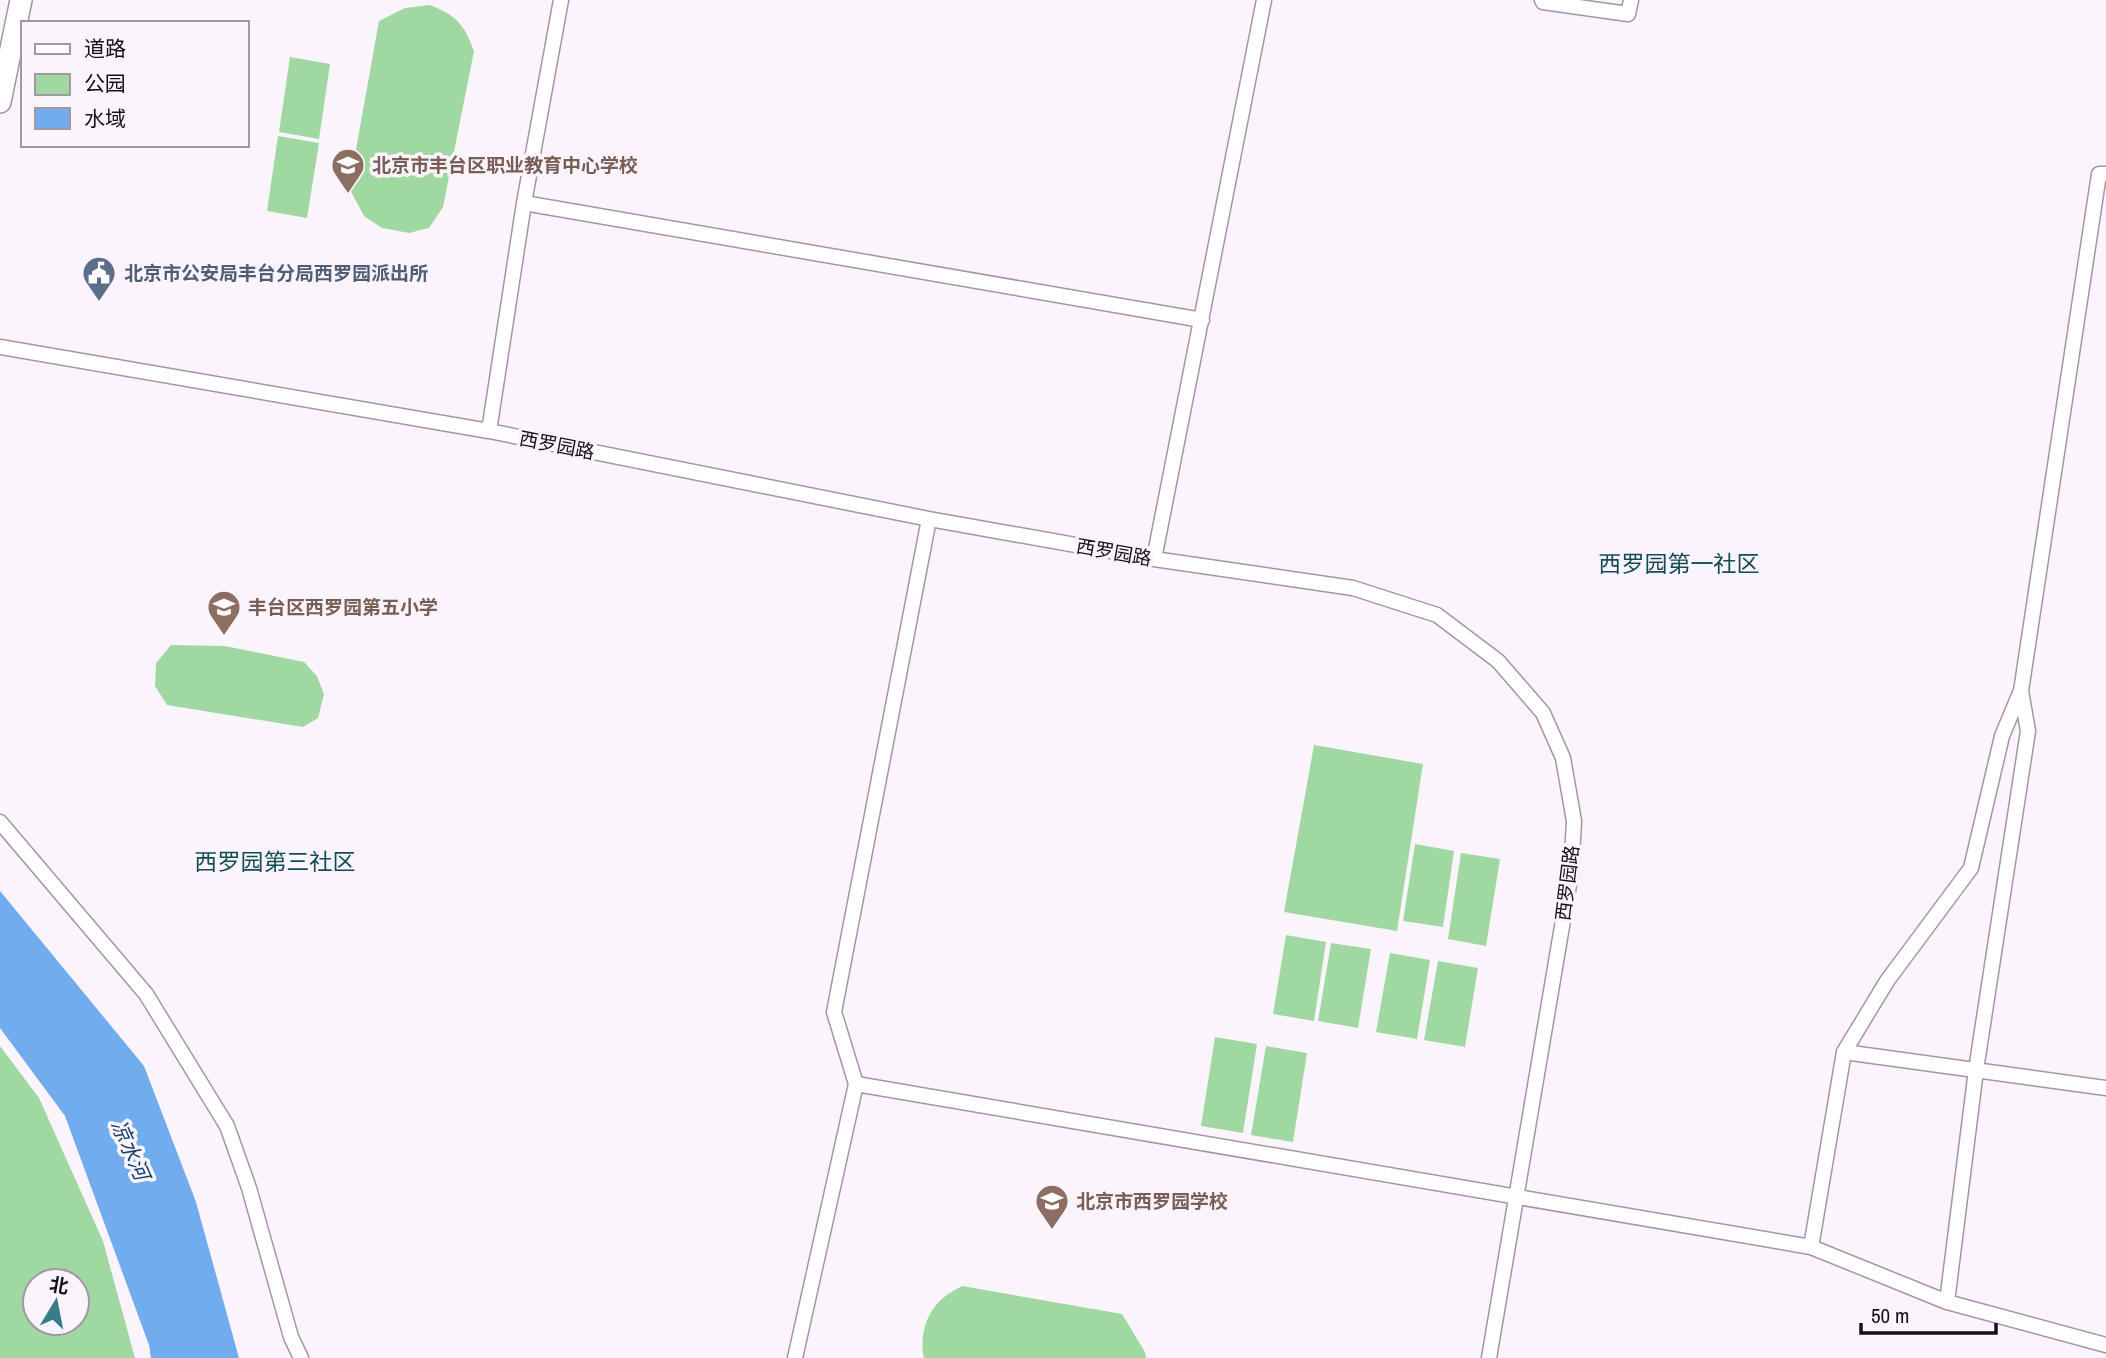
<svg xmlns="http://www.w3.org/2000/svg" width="2106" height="1358" font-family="'Archivo Narrow','Noto Sans SC',sans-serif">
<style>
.green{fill:#a0d8a1;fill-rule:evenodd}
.water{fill:#70acee}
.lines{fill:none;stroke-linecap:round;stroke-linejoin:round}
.street-casing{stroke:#a594a9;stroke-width:17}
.secondary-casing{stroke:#a594a9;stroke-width:24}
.street{stroke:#fff;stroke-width:14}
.secondary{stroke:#fff;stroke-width:21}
.labels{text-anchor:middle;stroke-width:7;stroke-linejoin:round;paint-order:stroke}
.education-label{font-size:19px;font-weight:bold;fill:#785e54;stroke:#fcf4fd;text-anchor:start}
.service-label{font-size:19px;font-weight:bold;fill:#4e5e75;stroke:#fcf4fd;text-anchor:start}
.street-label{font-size:19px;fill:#161018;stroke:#fcf4fd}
.water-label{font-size:21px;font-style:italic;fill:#153f6a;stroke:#fcf4fd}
.quarter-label{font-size:23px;fill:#114c56;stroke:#fcf4fd}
</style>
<rect width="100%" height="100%" fill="#fcf4fd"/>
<!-- green -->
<path class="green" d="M430,5c27,11 34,19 44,46l-31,156 -14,21 -20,5 -27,-5 -18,-12 -15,-28 30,-167 26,-13z
M290,57l40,7 -11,75 -40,-7z
M278,136l41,7 -12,75 -40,-7z
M171,645l54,1 79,16 13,14 7,18 -6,24 -15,9 -136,-22 -12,-19 1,-23z
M1314,745l109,19 -26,167 -113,-19z
M1415,844l39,7 -11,76 -40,-6z
M1461,853l39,6 -14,87 -38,-7z
M1286,935l40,7 -12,79 -41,-7z
M1331,943l40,6 -13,79 -40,-7z
M1390,953l40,7 -13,79 -41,-7z
M1438,961l40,7 -13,79 -41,-7z
M1215,1037l42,7 -14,89 -42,-7z
M0,1046l39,52 64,143 32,117h-135zM35,1281h42v42h-42z
M1266,1046l41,7 -14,89 -42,-7z
M962,1286l160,28 23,38 1,6h-222c-5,-20 2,-46 18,-59 5,-5 13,-9 20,-13z"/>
<!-- water -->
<path class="water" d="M0,891l144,175 52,136 43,156h-88l-2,-13 -84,-229 -65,-88z"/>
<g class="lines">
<defs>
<path id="street" d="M1542,0l1,2 85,12 3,-14
M524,203l678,117
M0,347l489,84 440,88 225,40 199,29 84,27 61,46 45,52 20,45 11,63 -3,52 -82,485
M489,431l35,-228 37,-203
M1154,559l110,-559
M0,822l146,172 81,132 22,62 42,149 10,21
M1844,1052l262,36
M856,1084l955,163 136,55 159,43
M1811,1247l33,-195 43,-71 84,-113 31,-132 18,-43
M1947,1302l29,-232 52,-339 -7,-40 78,-517h7
M795,1358l61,-274 -22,-72 95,-493"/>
<path id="secondary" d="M0,102l21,-102"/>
</defs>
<!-- street casing -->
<use href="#street" class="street-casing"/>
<!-- secondary casing -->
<use href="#secondary" class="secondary-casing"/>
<!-- street -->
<use href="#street" class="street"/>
<!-- secondary -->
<use href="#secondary" class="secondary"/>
</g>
<!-- icons -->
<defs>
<symbol id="school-pin" viewBox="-11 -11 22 30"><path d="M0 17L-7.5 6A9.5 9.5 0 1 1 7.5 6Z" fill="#8d6e63" stroke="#fcf4fd"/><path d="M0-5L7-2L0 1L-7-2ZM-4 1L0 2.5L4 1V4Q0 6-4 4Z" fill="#fff"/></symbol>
<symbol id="civic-pin" viewBox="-11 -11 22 30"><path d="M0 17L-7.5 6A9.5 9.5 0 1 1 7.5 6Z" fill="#5c6f8a" stroke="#fcf4fd"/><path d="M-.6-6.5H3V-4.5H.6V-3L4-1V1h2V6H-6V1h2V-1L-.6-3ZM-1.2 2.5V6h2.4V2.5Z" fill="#fff"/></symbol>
</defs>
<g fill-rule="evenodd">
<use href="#school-pin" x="329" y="146" width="38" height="52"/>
<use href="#civic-pin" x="80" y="254" width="38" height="52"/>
<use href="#school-pin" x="205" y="588" width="38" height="52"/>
<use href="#school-pin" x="1033" y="1182" width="38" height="52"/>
</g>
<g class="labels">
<!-- education labels -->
<g class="education-label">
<text x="372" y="172">北京市丰台区职业教育中心学校</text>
<text x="248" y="614">丰台区西罗园第五小学</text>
<text x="1076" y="1208">北京市西罗园学校</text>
</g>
<!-- service labels -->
<g class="service-label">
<text x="124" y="280">北京市公安局丰台分局西罗园派出所</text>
</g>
<!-- street labels -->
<g class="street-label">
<text transform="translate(557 445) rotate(11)" y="7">西罗园路</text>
<text transform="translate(1114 552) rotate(10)" y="7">西罗园路</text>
<text transform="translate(1567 883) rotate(-83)" y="7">西罗园路</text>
</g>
<!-- water labels -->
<g class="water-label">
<text transform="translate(130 1150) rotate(66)" y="7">凉水河</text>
</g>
<!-- quarter labels -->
<g class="quarter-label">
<text x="1679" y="572">西罗园第一社区</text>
<text x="275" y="870">西罗园第三社区</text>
</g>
</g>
<!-- legend -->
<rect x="21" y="21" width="228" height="126" fill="#fcf4fd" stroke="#a099a1" stroke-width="2"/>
<rect x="35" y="44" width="35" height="10" fill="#ffffff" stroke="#a099a1" stroke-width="2"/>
<text x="84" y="56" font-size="21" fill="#161018">道路</text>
<rect x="35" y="74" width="35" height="21" fill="#a0d8a1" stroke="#a099a1" stroke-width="2"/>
<text x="84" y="91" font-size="21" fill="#161018">公园</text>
<rect x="35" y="108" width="35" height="21" fill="#70acee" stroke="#a099a1" stroke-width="2"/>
<text x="84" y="126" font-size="21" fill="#161018">水域</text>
<!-- north arrow -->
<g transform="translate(56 1302) rotate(10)"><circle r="33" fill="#fcf4fd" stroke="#a099a1" stroke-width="2"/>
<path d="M0-5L12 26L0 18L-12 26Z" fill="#377c8a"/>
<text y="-10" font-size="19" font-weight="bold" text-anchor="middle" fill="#161018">北</text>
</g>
<!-- scale -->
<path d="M1861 1323v10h135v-10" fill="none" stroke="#161018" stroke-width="3.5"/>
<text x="1871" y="1323" font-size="21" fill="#161018" stroke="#fcf4fd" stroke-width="5" paint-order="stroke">50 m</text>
</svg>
